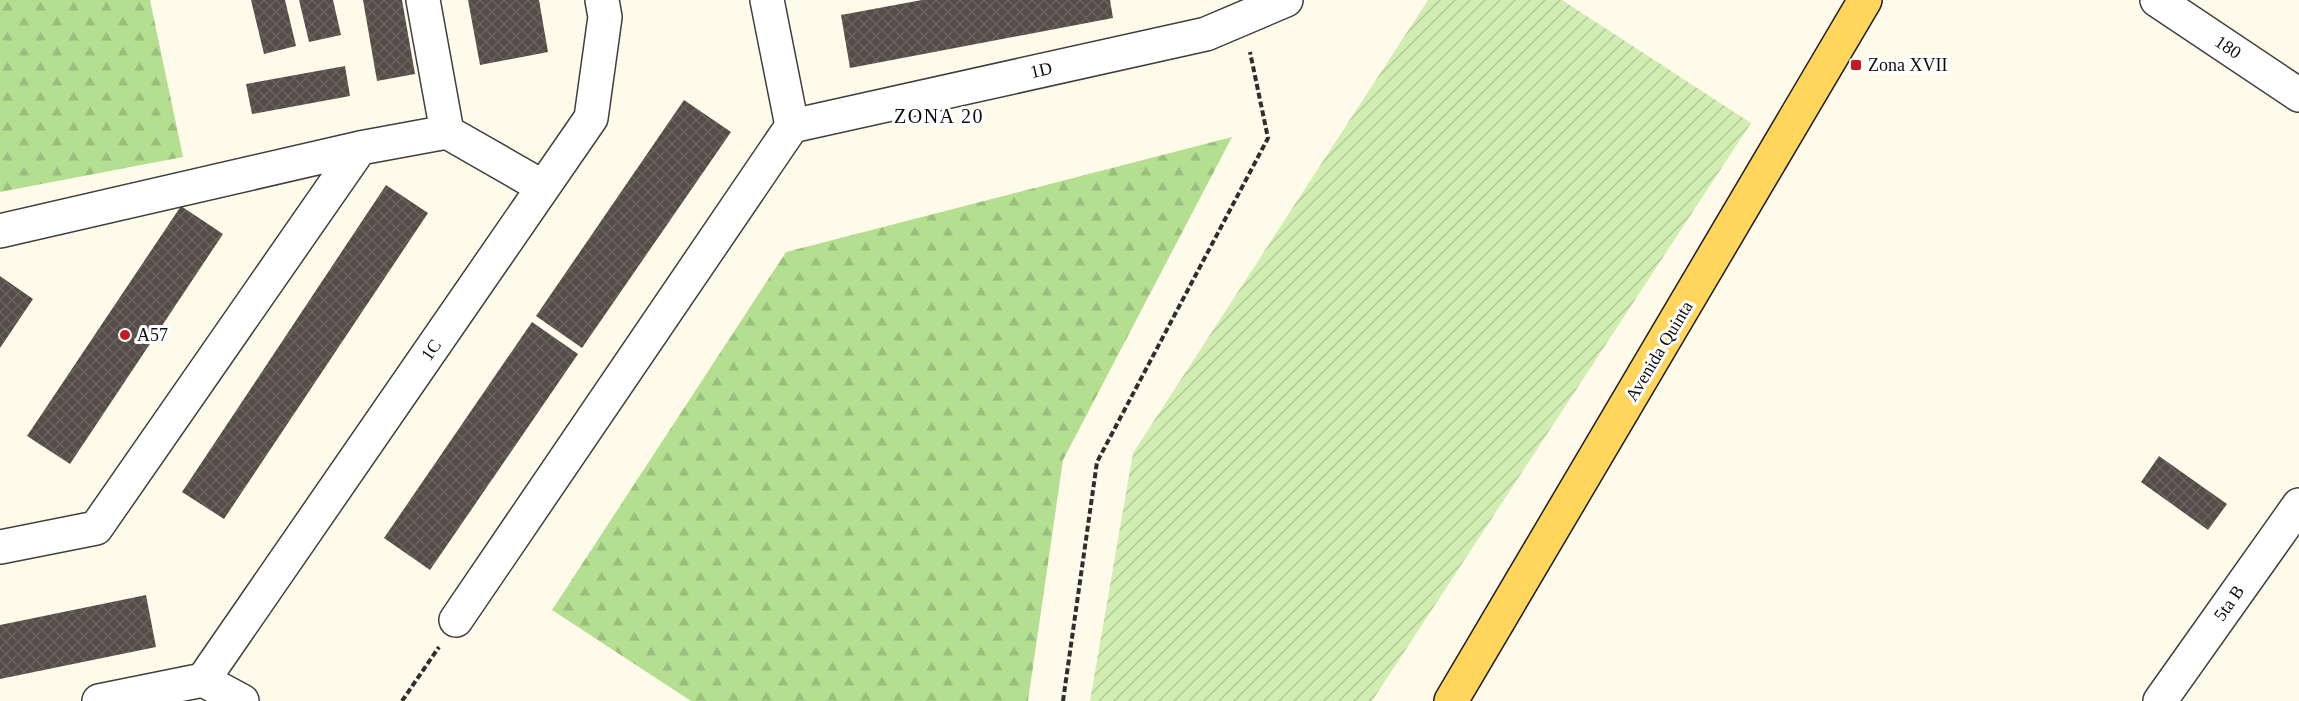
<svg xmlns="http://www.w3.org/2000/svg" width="2299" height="701" font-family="'Times New Roman',serif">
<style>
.forest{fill:url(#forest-firs)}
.garden{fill:url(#garden-furrows)}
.building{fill:url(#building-cross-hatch)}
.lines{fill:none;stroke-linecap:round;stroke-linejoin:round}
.minor-casing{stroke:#3f3f3f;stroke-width:36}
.major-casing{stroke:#1d1d1d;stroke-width:36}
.path{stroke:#2e2e2e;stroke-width:4;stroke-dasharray:6 3;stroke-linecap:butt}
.minor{stroke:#fff;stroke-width:33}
.major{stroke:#ffd55b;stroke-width:33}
.poi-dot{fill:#c71924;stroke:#fff;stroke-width:2}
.labels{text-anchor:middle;stroke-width:6;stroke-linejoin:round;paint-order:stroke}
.street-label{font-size:18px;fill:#0c0c0c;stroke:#fff}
.poi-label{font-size:18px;fill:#0c0c0c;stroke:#fff;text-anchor:start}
.neighbourhood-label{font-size:20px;letter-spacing:1.5px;fill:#0c0c0c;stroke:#fff}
</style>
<defs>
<pattern id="forest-firs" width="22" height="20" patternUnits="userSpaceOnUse" patternTransform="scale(1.5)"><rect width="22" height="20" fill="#b4df90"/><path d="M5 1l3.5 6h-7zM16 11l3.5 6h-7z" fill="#9abe7b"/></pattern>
<pattern id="garden-furrows" width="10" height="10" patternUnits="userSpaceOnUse" patternTransform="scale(1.5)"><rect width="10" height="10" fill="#d1edb2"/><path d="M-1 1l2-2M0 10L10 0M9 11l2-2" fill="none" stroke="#b2ca98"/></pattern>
<pattern id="building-cross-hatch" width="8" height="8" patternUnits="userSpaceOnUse" patternTransform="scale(1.5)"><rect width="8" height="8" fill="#564d48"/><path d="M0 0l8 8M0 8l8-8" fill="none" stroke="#69625e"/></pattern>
</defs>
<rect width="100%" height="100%" fill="#fffbeb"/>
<!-- forest -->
<path class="forest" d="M0,0h150l33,157 -183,35z
M1232,137l-169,323 -35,241h-337l-139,-91 234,-358z"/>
<!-- garden -->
<path class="garden" d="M1428,0h134l189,123 -379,578h-282l43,-248z"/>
<!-- building -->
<path class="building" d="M251,0h34l11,46 -32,8z
M299,0h34l8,35 -32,7z
M363,0h39l13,74 -38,7z
M468,0h71l9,52 -68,13z
M922,0h188l3,18 -263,50 -9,-53z
M345,66l5,30 -98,18 -6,-30z
M684,100l47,32 -149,216 -46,-32z
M386,185l42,28 -204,306 -42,-27z
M181,206l42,28 -153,230 -43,-28z
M0,276l33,23 -33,49z
M532,322l46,32 -148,216 -46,-32z
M2159,456l68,48 -19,26 -67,-48z
M146,595l10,52 -156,32v-54z"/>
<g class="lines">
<defs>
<path id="minor" d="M423,0l24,132
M2157,0l142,95
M792,126l414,-92 80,-34
M0,231l360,-83 87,-16 96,55
M0,547l96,-19 264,-380
M456,620l336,-494 -25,-126
M203,680l388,-562 14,-101 -3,-17
M99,701l104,-21 39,21
M2160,701l139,-196"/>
<path id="major" d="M1451,701l414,-701"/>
</defs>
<!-- minor casing -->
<use href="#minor" class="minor-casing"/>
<!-- major casing -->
<use href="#major" class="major-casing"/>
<!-- path -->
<path class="path" d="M402,701l37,-54
M1063,701l34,-239 171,-324 -18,-86"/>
<!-- minor -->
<use href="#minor" class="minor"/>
<!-- major -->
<use href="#major" class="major"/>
</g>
<!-- markers -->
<g class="poi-dot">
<rect x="1850" y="59" width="12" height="12" rx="3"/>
<circle cx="125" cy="335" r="6"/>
</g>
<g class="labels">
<!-- street labels -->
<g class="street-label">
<text transform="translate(2228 47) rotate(34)" y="6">180</text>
<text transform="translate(1041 70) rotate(-13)" y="6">1D</text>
<text transform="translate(431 350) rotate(-55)" y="6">1C</text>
<text transform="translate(1659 351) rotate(-59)" y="6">Avenida Quinta</text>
<text transform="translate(2229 603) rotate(-55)" y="6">5ta B</text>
</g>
<!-- poi labels -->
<g class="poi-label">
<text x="1868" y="71">Zona XVII</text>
<text x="137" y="341">A57</text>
</g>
<!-- neighbourhood labels -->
<g class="neighbourhood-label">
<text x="939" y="123">ZONA 20</text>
</g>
</g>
</svg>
